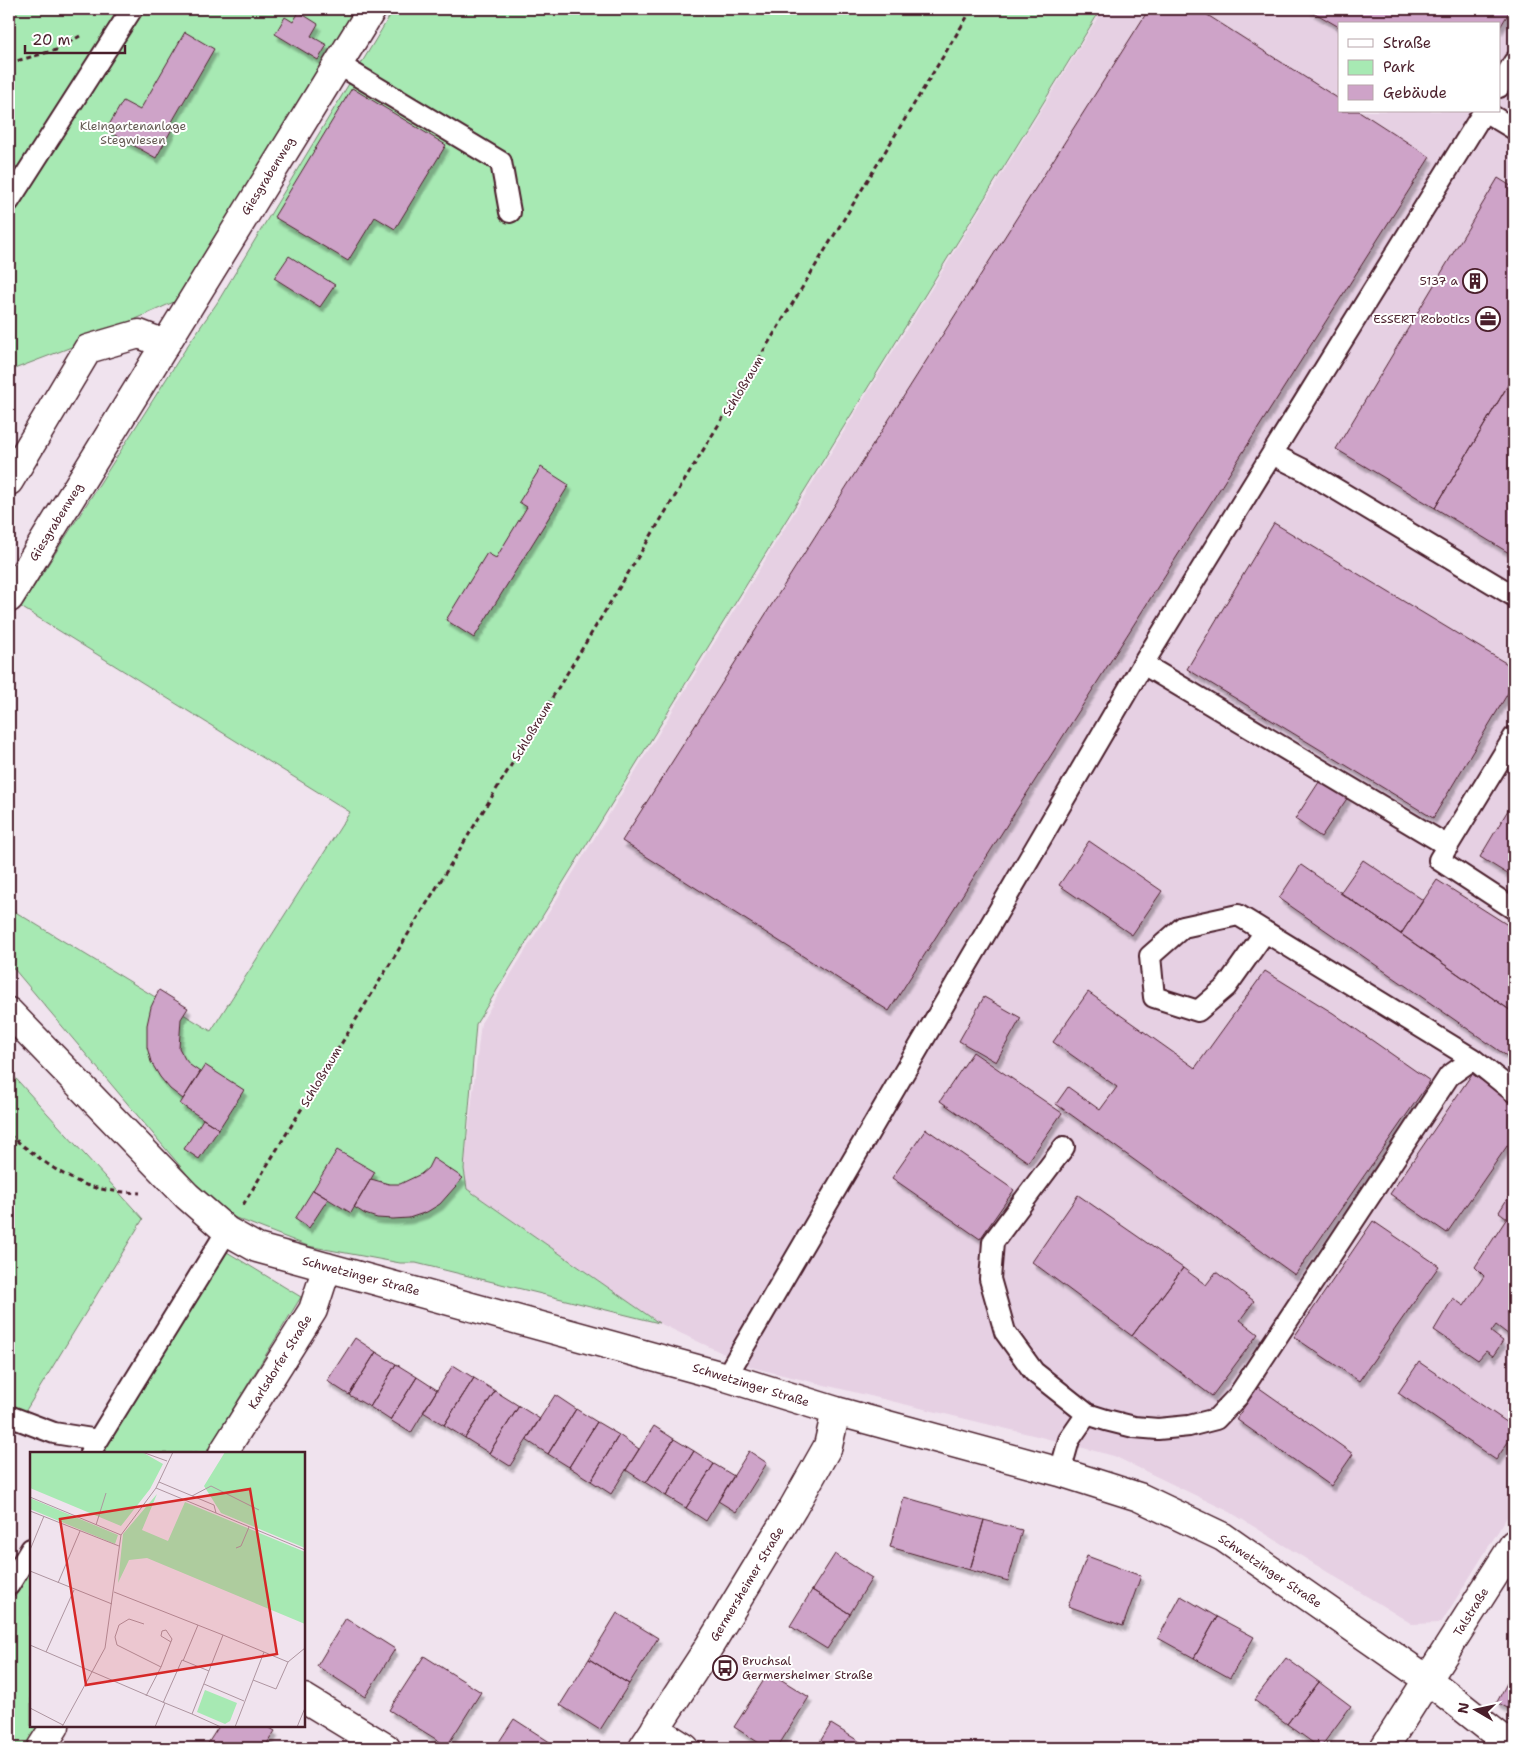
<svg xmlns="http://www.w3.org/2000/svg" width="1523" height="1757" font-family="'Shantell Sans',sans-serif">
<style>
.built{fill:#e6d0e3;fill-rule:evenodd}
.green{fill:#a7e9b3;stroke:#78846f}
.building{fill:#cea3c8;stroke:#4a1f2b;filter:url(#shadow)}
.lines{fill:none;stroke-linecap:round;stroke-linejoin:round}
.service-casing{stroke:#4a1f2b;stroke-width:24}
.minor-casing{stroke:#4a1f2b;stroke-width:31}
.path{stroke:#4a1f2b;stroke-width:3;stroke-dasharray:5 4;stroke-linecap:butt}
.service{stroke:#fff;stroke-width:20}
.minor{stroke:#fff;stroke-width:28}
.labels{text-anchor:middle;stroke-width:4;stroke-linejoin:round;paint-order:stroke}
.park-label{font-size:12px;fill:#665c54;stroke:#fff}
.street-label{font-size:12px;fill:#4a1f2b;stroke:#fff}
.poi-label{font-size:12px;fill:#4a1f2b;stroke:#fff;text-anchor:end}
.inset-road{fill:none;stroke:#ae95a0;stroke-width:1}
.view{fill:#d62828;fill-opacity:0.15;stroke:#d62828;stroke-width:2.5}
.inset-edge{fill:none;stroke:#4a1f2b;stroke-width:2.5}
</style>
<defs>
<filter id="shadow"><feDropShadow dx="3" dy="5.5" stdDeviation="1" flood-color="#0004"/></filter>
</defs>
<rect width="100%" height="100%" fill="#f0e3ee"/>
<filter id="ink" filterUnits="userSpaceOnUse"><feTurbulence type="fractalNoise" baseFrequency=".02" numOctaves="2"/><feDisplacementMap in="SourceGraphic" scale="10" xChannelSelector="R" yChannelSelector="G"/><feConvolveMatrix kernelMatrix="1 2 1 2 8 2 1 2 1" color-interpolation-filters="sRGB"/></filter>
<g filter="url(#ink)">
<!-- built -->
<path class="built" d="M1103,9h411v1497l-73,117 -29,1 -182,-112 -116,-56 -77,-20 -283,-68 -95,-45 -192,-134 -3,-20 17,-146zM1339,24h160v87h-160z"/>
<!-- green -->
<path class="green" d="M9,9h347l-180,292 -94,42 -73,28z
M394,9h707l-625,1015 -12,145 3,20 192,134 -243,-60h-16l-92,-17 -90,-35 -209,-248v-55l202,123 139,-219 -329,-205 167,-262 29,-42z
M9,1071l134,148 -134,219z
M227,1252l74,45 -95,156h-103z
M31,1570v156h7l-13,22h-16v-141z"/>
<!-- building -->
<path class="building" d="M1149,9h49l141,90v12h20l71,46 -541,854 -267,-170z
M1308,9h203l-12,20v-5h-160v3z
M299,12l19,12 -7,12 16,9 -9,15 -43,-26 10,-17 8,5z
M185,32l29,17 -45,78 3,2 -16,29 -50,-28 17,-29 17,9z
M352,88l94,57 -51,84 -20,-12 -27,44 -74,-44z
M1498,178l16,10v187l-79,133 -99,-59z
M289,256l46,29 -15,22 -46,-29z
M1514,375v181l-79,-48z
M541,467l28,18 -95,153 -28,-18 41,-67 9,5 31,-51 -8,-5z
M1274,523l240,145v15l-81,135 -246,-149z
M1321,779l27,18 -27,40 -26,-18z
M1514,800v78l-34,-21z
M1089,841l73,50 -30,44 -73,-50z
M1363,860l60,40 -22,34 -61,-41z
M1301,865l213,148v48l-235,-163z
M1437,880l77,49v84l-113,-79z
M1265,971l68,42 97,68 -135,194 -239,-171 12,-17 32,23 17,-23 -64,-45 35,-50 107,76z
M159,990l29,18 -7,11 -2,29 6,11 5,6 10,7 -17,27 -13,-10 -10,-12 -9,-15 -4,-15v-22l4,-18z
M984,997l37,21 -25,44 -37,-21z
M973,1052l89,61 -34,49 -88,-61z
M205,1065l39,25 -25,39 -39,-25z
M1472,1074l42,28v34l-67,97 -57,-39z
M203,1119l16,10 -20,30 -15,-10z
M926,1129l88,61 -34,49 -88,-61z
M337,1150l38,22 -24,41 -38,-23z
M433,1158l30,20 -23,26 -13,8 -18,6 -16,1 -16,-1 -12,-4 -11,-7 17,-28 18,5h11l21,-10 7,-6z
M1514,1188v113l-1,3 1,1v23l-5,7 -13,-10 -5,7 12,9 -10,15 -7,-5 -8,9 -44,-30 19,-32 11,8 20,-30 -9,-9 32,-49 -8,-6z
M313,1190l15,9 -19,29 -14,-9z
M1078,1195l105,73 -51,68 -100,-74z
M1373,1221l66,45 -80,115 -65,-44z
M1183,1268l23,17 10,-13 38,29 -14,19 18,14 -46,62 -80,-60z
M355,1338l21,14 -27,43 -22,-14z
M376,1352l20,12 -26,43 -21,-12z
M1419,1362l95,65v6l-18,27 -98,-67z
M396,1364l21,13 -27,43 -20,-13z
M453,1365l21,13 -30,47 -21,-13z
M417,1377l20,13 -26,43 -21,-13z
M474,1378l21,13 -30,47 -21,-13z
M1258,1387l95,67 -22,32 -95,-67z
M495,1391l24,15 -30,47 -24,-15z
M555,1395l21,14 -28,45 -22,-14z
M519,1406l21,13 -30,47 -21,-13z
M576,1409l21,13 -28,45 -21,-13z
M597,1422l22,13 -28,46 -22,-14z
M654,1426l20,13 -28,44 -20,-13z
M619,1435l20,14 -28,45 -20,-13z
M674,1439l20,12 -28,45 -20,-13z
M694,1451l20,13 -28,44 -20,-12z
M749,1451l18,12 -31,49 -18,-11z
M714,1464l20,12 -28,45 -20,-13z
M904,1497l80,23 -14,50 -80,-23z
M984,1520l38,10 -14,51 -38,-11z
M835,1554l37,24 -22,36 -38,-24z
M1087,1556l54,20 -18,50 -55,-20z
M812,1590l38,24 -23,35 -37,-23z
M1181,1596l36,21 -23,41 -36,-20z
M617,1613l41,25 -29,46 -40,-25z
M1217,1617l37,20 -24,41 -36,-20z
M346,1618l49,31 -30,48 -48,-31z
M424,1656l57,36 -34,54 -58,-36z
M1286,1658l33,24 -32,42 -33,-24z
M589,1659l40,25 -29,46 -40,-25z
M1514,1670v42l-17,-10z
M769,1672l40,25 -32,51h-10l-33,-21z
M1319,1682l32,24 -31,42 -33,-24z
M514,1719l45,29h-64z
M831,1724l39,24h-54z
M219,1726h48l8,5 -11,17h-59z"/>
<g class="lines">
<defs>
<path id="service" d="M338,64l163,98 9,50
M1499,87l15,-25
M1484,111l30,18
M9,201l123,-192
M1272,454l212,-343
M1143,664l305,182
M1514,737l-75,123 75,49
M1265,932l-39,55 -28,24 -44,-14 -4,-41 33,-29 55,-12 235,144
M1064,1147l-71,95 -3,37 15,53 29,40 53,42 19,6 28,7 24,2 31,-3 27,-7 22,-23 211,-320 24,-17 41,33
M726,1377l417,-713 129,-210 32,16 210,126
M9,1416l45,17 44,7
M90,1453l137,-222
M1060,1472l9,-32 18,-26
M9,1585l22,-36"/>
<path id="minor" d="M9,481l79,-132 51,-15 26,10
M9,598l363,-589
M9,1012l178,184 40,35 30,17 469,129 110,34 224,61 79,25 84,40 205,143 86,68
M223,1453l90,-143 14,-43
M304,1698l82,50
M655,1729l30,19
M41,1748l14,-22
M643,1748l62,-95 88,-145 35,-62 8,-35
M1384,1748l130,-204"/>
</defs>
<!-- service casing -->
<use href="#service" class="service-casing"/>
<!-- minor casing -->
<use href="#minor" class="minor-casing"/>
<!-- path -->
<path class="path" d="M9,63l47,-13 24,-14
M9,1135c24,18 48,39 77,50 17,6 36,7 54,8
M243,1205l729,-1196"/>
<!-- service -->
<use href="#service" class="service"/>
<!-- minor -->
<use href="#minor" class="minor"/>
</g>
</g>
<!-- icons -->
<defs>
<symbol id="building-ring" viewBox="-11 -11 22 22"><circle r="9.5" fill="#fff" stroke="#4a1f2b" stroke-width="1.5"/><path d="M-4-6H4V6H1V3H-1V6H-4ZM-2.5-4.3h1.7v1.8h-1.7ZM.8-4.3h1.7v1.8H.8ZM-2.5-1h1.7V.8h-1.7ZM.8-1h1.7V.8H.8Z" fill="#4a1f2b"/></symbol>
<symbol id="office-ring" viewBox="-11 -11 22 22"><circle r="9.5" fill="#fff" stroke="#4a1f2b" stroke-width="1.5"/><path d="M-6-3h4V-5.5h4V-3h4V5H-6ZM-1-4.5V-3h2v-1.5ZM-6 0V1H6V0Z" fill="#4a1f2b"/></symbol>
<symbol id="bus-ring" viewBox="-11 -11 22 22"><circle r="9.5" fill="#fff" stroke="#4a1f2b" stroke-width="1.5"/><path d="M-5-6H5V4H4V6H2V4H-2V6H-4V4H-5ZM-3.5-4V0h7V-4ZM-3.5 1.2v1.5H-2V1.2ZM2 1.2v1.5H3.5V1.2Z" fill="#4a1f2b"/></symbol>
</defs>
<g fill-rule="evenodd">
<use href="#building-ring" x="1461" y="267" width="28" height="28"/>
<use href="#office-ring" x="1474" y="305" width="28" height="28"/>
<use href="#bus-ring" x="711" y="1654" width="28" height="28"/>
</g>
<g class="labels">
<!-- park labels -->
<g class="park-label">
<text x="133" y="130">Kleingartenanlage<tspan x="133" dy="14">Stegwiesen</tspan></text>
</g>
<!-- street labels -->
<g class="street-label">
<text transform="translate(268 176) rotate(-58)" y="4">Giesgrabenweg</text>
<text transform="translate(743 386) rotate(-59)" y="4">Schloßraum</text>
<text transform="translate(56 522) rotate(-58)" y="4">Giesgrabenweg</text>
<text transform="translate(532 731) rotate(-59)" y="4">Schloßraum</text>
<text transform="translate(321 1077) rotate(-59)" y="4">Schloßraum</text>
<text transform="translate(361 1276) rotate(15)" y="4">Schwetzinger Straße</text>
<text transform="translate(280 1362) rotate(-58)" y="4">Karlsdorfer Straße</text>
<text transform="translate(751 1385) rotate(17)" y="4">Schwetzinger Straße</text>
<text transform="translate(1270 1571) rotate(34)" y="4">Schwetzinger Straße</text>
<text transform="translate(747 1584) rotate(-59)" y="4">Germersheimer Straße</text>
<text transform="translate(1471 1612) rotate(-58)" y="4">Talstraße</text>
</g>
<!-- poi labels -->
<g class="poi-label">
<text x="1458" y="285">5137 a</text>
<text x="1470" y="323">ESSERT Robotics</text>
<text x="742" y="1665" text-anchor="start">Bruchsal<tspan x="742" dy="14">Germersheimer Straße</tspan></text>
</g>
</g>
<!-- overview -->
<g transform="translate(30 1452)">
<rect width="275" height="275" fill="#f0e3ee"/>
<path d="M0,0h112l21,12 -13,25 -29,37 -91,-38zM195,0h80v96l-84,-35 -17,-27zM127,42l-15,36 26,11 17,-39 120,50v72l-158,-66 -18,2 -11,23 5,-49zM0,46l88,37 -3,9 -85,-35zM175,238l32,13 -7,18 -5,3 -28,-12z" fill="#a7e9b3"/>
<path class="inset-road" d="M112,0l25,9M129,30l55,23 2,8M126,36l149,62M162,44l19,-10 48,24M0,45l91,38M0,59l89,35M66,73l10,-32M206,96l5,-2 8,-19M0,98l14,-34M0,119l82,33M28,131l22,-52M84,140l109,43 -31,79 29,13M114,172l-15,-5 -10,6 -4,12 2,8 44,22 -15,29M193,183l65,27 17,-14M0,193l135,58 -10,24M16,200l28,-62M153,209l15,-36M131,215l11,-28 -6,-9 -4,1 -1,5 10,6M223,228l23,9 12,-27M174,232l40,17M133,251l19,-43 27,11M135,251l27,11M0,256l33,17M32,275l43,-79 16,-113 35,-47 17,-36M205,275l29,-75M267,275l8,-19"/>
<path class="view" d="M220,37l27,165 -191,31 -26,-166z"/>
<rect width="275" height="275" class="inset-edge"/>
</g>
<!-- margin -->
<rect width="1523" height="1757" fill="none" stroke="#fff" stroke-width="30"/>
<rect x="15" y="15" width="1493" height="1727" fill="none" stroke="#4a1f2b" stroke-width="2" filter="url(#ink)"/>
<!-- legend -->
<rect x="1338" y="22" width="162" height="90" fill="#ffffff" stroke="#b7a5aa"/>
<rect x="1348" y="39" width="25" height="8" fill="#ffffff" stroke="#b7a5aa"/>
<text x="1383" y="48" font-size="15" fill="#4a1f2b">Straße</text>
<rect x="1348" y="60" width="25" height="15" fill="#a7e9b3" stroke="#b7a5aa"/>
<text x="1383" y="72" font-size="15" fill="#4a1f2b">Park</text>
<rect x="1348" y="85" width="25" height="15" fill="#cea3c8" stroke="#b7a5aa"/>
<text x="1383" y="98" font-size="15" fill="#4a1f2b">Gebäude</text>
<!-- north arrow -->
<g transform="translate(1476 1710) rotate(279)" stroke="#ffffff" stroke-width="4" paint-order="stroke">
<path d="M0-4L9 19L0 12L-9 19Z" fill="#4a1f2b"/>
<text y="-8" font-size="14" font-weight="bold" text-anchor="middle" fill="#4a1f2b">N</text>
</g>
<!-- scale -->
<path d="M25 45v8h100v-8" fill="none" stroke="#4a1f2b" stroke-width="2.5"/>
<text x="32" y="45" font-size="15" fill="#4a1f2b" stroke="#ffffff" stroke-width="4" paint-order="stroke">20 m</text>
</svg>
